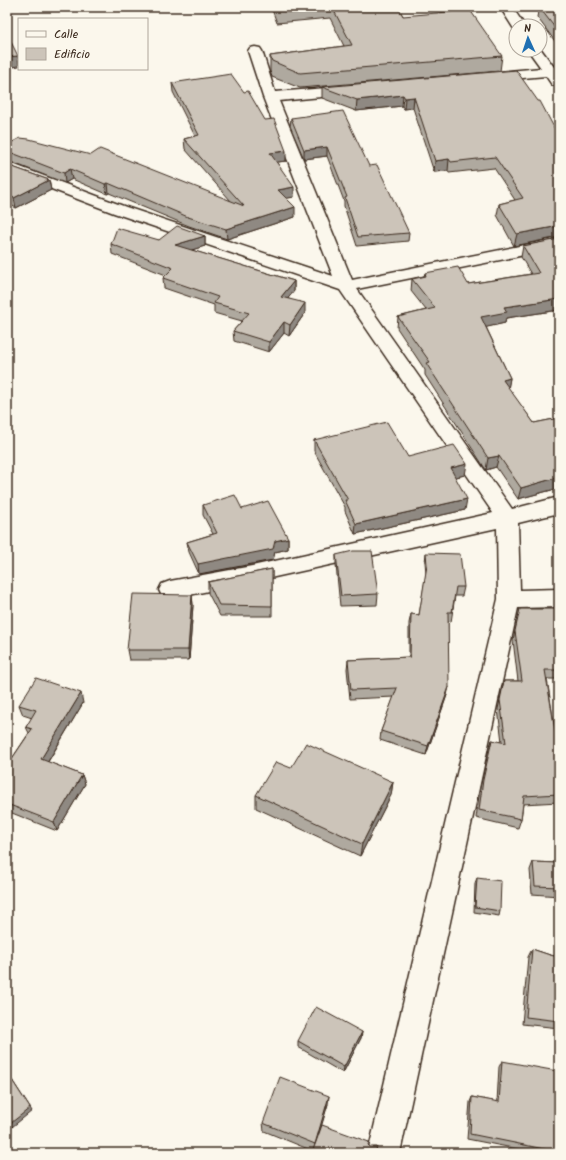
<svg xmlns="http://www.w3.org/2000/svg" width="566" height="1160" font-family="Kalam,sans-serif">
<style>
.lines{fill:none;stroke-linecap:round;stroke-linejoin:round}
.minor-casing{stroke:#3b2a1e;stroke-width:3}
.minor{fill:#fbf7ec;fill-rule:evenodd}
.wall{fill:#afa99f;stroke:#3b2a1e}
.shaded-wall{fill:#8f8982;stroke:#3b2a1e}
.building{fill:#ccc4b9;stroke:#3b2a1e}
</style>
<rect width="100%" height="100%" fill="#fbf7ec"/>
<filter id="ink" filterUnits="userSpaceOnUse"><feTurbulence type="fractalNoise" baseFrequency=".025" numOctaves="2"/><feDisplacementMap in="SourceGraphic" scale="8" xChannelSelector="R" yChannelSelector="G"/><feConvolveMatrix kernelMatrix="1 2 1 2 8 2 1 2 1" color-interpolation-filters="sRGB"/></filter>
<g filter="url(#ink)">
<g class="lines">
<defs>
<path id="minor" d="M500,7h12l13,19h-9v3h-2z
M255,47l5,1 2,3 13,41 78,-6 5,1 2,3 -2,3 -5,1 -74,7 73,179 207,-42v10l-202,41 155,220 47,-12v16l-41,10 2,67 39,-1v18l-41,1 -118,545h-32l130,-554 -1,-71 -245,54 -82,17 -8,-3 -3,-6 3,-6 8,-3 82,-15 241,-53 -153,-223 -226,-77 -107,-41v-10l119,45 207,69 -70,-179 -15,-46 2,-3z
M540,48l14,19h5v19l-7,-1 -6,-9 -58,5 -5,-1 -2,-3 2,-3 5,-1 53,-5 -13,-18h12z"/>
</defs>
<!-- minor casing -->
<use href="#minor" class="minor-casing"/>
<!-- minor -->
<use href="#minor" class="minor"/>
</g>
<!-- wall -->
<path class="wall" d="M271,7h127l5,9 99,40 -2,15 -200,17 -28,-11 -2,-6v-15l74,-10 -14,-28 -53,5z
M539,7h20v37h-2l-20,-27z
M516,70l43,67v100l-45,9 -17,-31 2,-11 16,-4 -21,-32 -45,5 -1,-2 -14,1 -21,-64 -9,1 -2,-3 -46,5 -34,-13v-11z
M172,83l72,9 42,69 -9,1 17,35 -8,1 9,19 -68,22 -38,-13 -80,-33 -2,1 -35,-15 -7,4 -57,-22h-1v-16l224,56 -46,-52 -1,-10 11,-3 -22,-44z
M291,118l78,48 40,67 -1,8 -51,5 -13,-40v-5l-17,-45 -23,3 -14,-33z
M7,165l42,15 2,10 -35,18 -9,-5z
M205,236v10l-14,4 103,31v10l-6,7 17,15 -16,23 -5,-3 -15,19 -35,-11 -1,-10 9,-10 -28,-8v-8l-50,-17 -1,-10 3,-3 -54,-21 -1,-10 48,-4z
M559,239v71l-53,8 -1,5 -19,4 24,51 -2,10 26,35 25,-5v70l-41,11 -22,-32 -10,3 -61,-95v-5l-28,-42 1,-11 28,-7 -15,-19 1,-12 12,-3 1,-3 43,11 63,-10 -10,-17 2,-11z
M314,440l94,17 57,18 -10,2 10,33 -110,24 -10,-23v-4l-31,-56z
M203,505l39,4 46,29v11l-13,3 -2,8 -74,14 -10,-22 -2,-10 26,-8 -10,-19z
M426,553l38,34 -2,9h-7l-4,26 -3,-1 -1,74 -21,60 -46,-15 1,-9 13,-34 -44,2 -3,-30 1,-9 61,-3v-34l2,-9 8,1 7,-41 -1,-12z
M336,555l42,39 -1,11 -37,1 -4,-41z
M272,569v47h-52l-12,-23v-11z
M192,595l1,10 -4,55h-60l-2,-10z
M520,609h39v70h-12l10,63 2,9v51l-36,2 -2,15 -3,9 -42,-10 4,-30 9,-39 3,-9 10,2 -4,-33 6,-28h14l-5,-41z
M83,703l-35,59 34,13 3,9 -28,47 -50,-20v-45l22,-33 -3,-6 6,-9 -9,-3 -4,-10z
M291,768l102,14 -2,13 -31,61 -104,-48v-13z
M533,862l26,1v33l-27,-2 -2,-24z
M477,878l23,33 -1,5 -25,-4 1,-29z
M532,949l18,6 9,2v71l-37,-4 6,-67z
M362,1032l-1,6 -18,35 -45,-26v-6z
M502,1061l55,52 2,1v39h-21l-71,-14 3,-37 2,-5 25,5 2,-35z
M328,1104l-9,28 -6,19 -49,-20 -1,-8z"/>
<!-- shaded-wall -->
<path class="shaded-wall" d="M559,36v8h-2z
M18,56l1,10 -12,2v-11z
M403,95l-1,11 -46,5 1,-11z
M414,97l-1,11 -9,1 1,-11z
M559,146v11l-5,-10z
M327,147v9l-23,3v-9z
M286,151v10l-15,2 -1,-10z
M449,159l-1,12 -14,1 1,-11z
M70,169l2,10 -7,4 -1,-10z
M49,180l2,10 -35,18 -2,-10z
M108,183l1,10 -2,1 -2,-10z
M294,187v10l-16,3v-10z
M295,207v10l-68,22 -1,-10z
M559,226v11l-45,9 3,-12z
M205,236v10l-30,9v-10z
M294,281v10l-13,16v-10z
M559,299v11l-53,8 -1,5 -26,6 2,-12 23,-10z
M305,303v10l-16,23 1,-11z
M284,322v11l-15,19v-10z
M510,378l-2,12 -5,-10z
M499,456l-3,11 -10,3 2,-12z
M467,464l-2,11 -13,3 -1,-10z
M559,477v11l-41,11 3,-11z
M467,499l-2,11 -110,24 1,-10z
M288,538v11l-13,3 -2,8 -74,14 -1,-10 77,-23z
M192,595l1,10 -4,55 -1,-10z
M449,687l-2,8 -21,60 2,-9z
M81,693l2,10 -39,65 -3,-9z
M82,775l3,9 -28,47 -3,-9z
M393,782l-2,13 -31,61 2,-12z
M362,1032l-1,6 -18,35 1,-6z
M12,1080l20,31 -25,20v-5z
M329,1096l-1,8 -14,47 1,-7z"/>
<!-- building -->
<path class="building" d="M332,7h66l5,9 67,-6 32,46 -202,17 -28,-12 -2,-5 82,-11z
M539,7h20v26z
M7,34l11,22 -11,1z
M516,70l22,31h2l19,36v9l-5,1 5,5v74l-42,8 -18,-30 24,-6 -28,-41 -44,5 -2,-3 -14,2 -21,-64 -9,1 -2,-3 -46,5 -35,-13z
M231,74l13,18 4,-1 17,29 9,-1 12,32 -16,2 24,34 -16,3 17,17 -69,22 -38,-12 -80,-34 -3,1 -35,-15 -6,4 -57,-22v-6l13,-7 9,1 62,16 9,-6 144,57 -60,-67 15,-4 -27,-52z
M343,111l26,55 8,-1 32,68 -51,4 -13,-39 2,-1 -20,-50 -23,3 -13,-32z
M7,165l42,15 -35,18 -7,-4z
M177,226l28,10 -30,9 119,36 -13,16 24,6 -15,22 -6,-3 -15,20 -36,-11 16,-18 -35,-10 4,-6 -55,-19 10,-10 -62,-24 6,-16 42,12z
M559,239v60l-55,8 3,5 -26,5 29,61 -7,2 31,43 25,-5v59l-38,11 -22,-32 -11,2 -62,-95 4,-1 -32,-45 37,-9 -23,-29 14,-3 -1,-3 33,-6 10,17 71,-11 -16,-27z
M387,422l21,35 46,-12 13,19 -16,4 2,3h-1l15,28 -111,25 -11,-24h3l-34,-60z
M235,495l7,14 26,-8 20,37 -13,3 -2,8 -75,15 -11,-22 30,-9 -14,-28z
M353,551h19l6,43 -37,2 -5,-41z
M426,553l34,1 4,33h-8l-4,25h-4l1,75 -21,59 -47,-15 16,-43 -46,2 -3,-30 62,-3 1,-43 8,1 8,-50z
M272,569v37l-53,-1 -11,-23z
M133,594l59,1 -4,55h-61z
M520,609h39v61h-14l12,72 2,9v43l-35,2 -3,23 -42,-9 4,-30 9,-40 14,3 -6,-43 4,-19h18l-7,-50z
M36,678l45,15 -40,66 41,16 -28,47 -47,-18v-38l25,-37 -6,-2 10,-17 -17,-5z
M306,743l87,39 -31,62 -106,-49 20,-33 15,6z
M533,862l26,1v24l-24,-1z
M477,878l24,3 -1,30 -25,-4z
M532,949l18,6 9,2v64l-33,-4z
M316,1007l46,25 -18,35 -46,-26z
M502,1061l55,10v42l2,1v38l-89,-18 2,-37 27,5z
M10,1077l20,31 -23,18v-47z
M280,1077l49,19 -14,48 -52,-21z
M322,1125l47,17 -1,3 2,2h7l-2,6h-63z"/>
</g>
<!-- margin -->
<rect width="566" height="1160" fill="none" stroke="#fbf7ec" stroke-width="24"/>
<rect x="12" y="12" width="542" height="1136" fill="none" stroke="#3b2a1e" stroke-width="1.5" filter="url(#ink)"/>
<!-- legend -->
<rect x="18" y="18" width="130" height="52" fill="#fbf7ec" stroke="#aea59a"/>
<rect x="26" y="31" width="20" height="6" fill="#fbf7ec" stroke="#aea59a"/>
<text x="54" y="38" font-size="12" fill="#3b2a1e">Calle</text>
<rect x="26" y="48" width="20" height="12" fill="#ccc4b9" stroke="#aea59a"/>
<text x="54" y="58" font-size="12" fill="#3b2a1e">Edificio</text>
<!-- north arrow -->
<g transform="translate(528 38) rotate(357)"><circle r="19" fill="#fbf7ec" stroke="#aea59a"/>
<path d="M0-3L7 15L0 10L-7 15Z" fill="#1f6fb2"/>
<text y="-6" font-size="11" font-weight="bold" text-anchor="middle" fill="#3b2a1e">N</text>
</g>
</svg>
